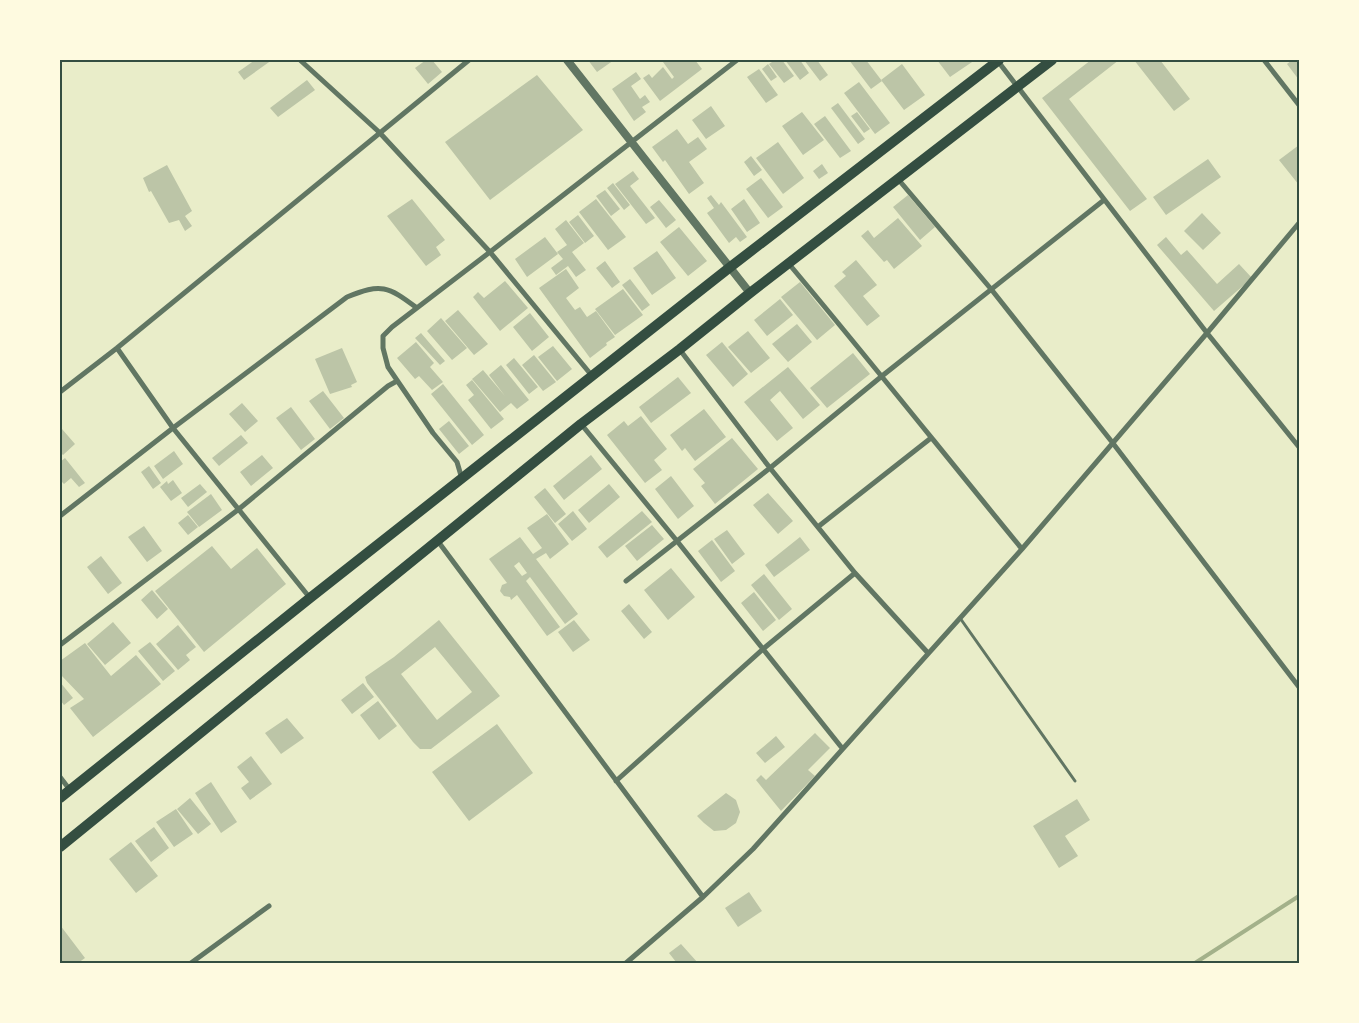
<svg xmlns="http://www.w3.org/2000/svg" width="1359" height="1023" font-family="'DM Sans',sans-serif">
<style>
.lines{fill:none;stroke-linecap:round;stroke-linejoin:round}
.stream{stroke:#a3b18a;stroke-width:4}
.building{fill:#bcc5a7;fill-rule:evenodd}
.service{stroke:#617663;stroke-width:3}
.minor{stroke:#617663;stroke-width:5}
.tertiary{stroke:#617663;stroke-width:8}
.primary{stroke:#344e41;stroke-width:10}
.neatline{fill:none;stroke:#344e41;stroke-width:2}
</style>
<rect width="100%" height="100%" fill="#e9edc9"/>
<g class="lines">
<!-- stream -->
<path class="stream" d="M1195,963l104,-67"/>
</g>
<!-- building -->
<path class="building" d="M255,60h17l-28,20 -6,-8z
M426,60h6l10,12 -14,12 -13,-16z
M588,60h26l-17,12z
M666,60h29l7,9 -42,32 -17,-23 6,-4 3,4 11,-11 9,12 2,-2 -11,-15z
M775,60h7l12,16 -10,7 -15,-19z
M785,60h15l9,13 -9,7z
M804,60h13l11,15 -8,6z
M849,60h17l16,21 -11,8z
M937,60h38l-25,17z
M1091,60h28l-50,39 78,100 -17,12 -88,-113z
M1134,60h26l30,39 -16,12z
M1292,60h7v20l-12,-16z
M768,64l9,13 -6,4 -9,-12z
M902,64l23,31 -21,15 -23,-30z
M759,69l19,26 -12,8 -19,-26z
M636,72l5,7 -10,7 9,13 5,-4 5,7 -8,5 4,5 -12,9 -22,-32z
M537,75l46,55 -93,70 -45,-58z
M307,80l8,10 -37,27 -8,-9z
M859,82l31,41 -15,11 -31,-41z
M838,103l27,36 -7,5 -27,-36z
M711,106l14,20 -19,13 -14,-19z
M802,112l22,28 -21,15 -21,-29z
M857,112l13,17 -6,4 -13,-17z
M825,116l26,35 -11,7 -26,-34z
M677,129l11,15 10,-7 9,12 -18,13 15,21 -15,11 -24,-34 -2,2 -11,-15z
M778,142l26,36 -21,16 -27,-36z
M1299,145v40l-20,-25z
M751,156l11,14 -8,6 -10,-14z
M1208,159l13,18 -55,38 -13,-18z
M822,164l6,9 -9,6 -6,-8z
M167,165l25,46 -7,5 7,10 -7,5 -6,-11 -10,3 -18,-32 -2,1 -6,-14z
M633,171l6,8 -9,7 25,32 -9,6 -31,-40z
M761,178l22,29 -15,11 -22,-29z
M613,183l17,22 -6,5 -17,-22z
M605,190l15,19 -9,7 -15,-20z
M711,195l8,10 2,-3 26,35 -7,5 -4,-5 -7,6 -22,-30 7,-5 -7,-10z
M908,195l27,32 -15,13 -27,-33z
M412,199l33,41 -9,7 5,8 -15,11 -39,-50z
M596,199l30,38 -18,13 -29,-38z
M744,199l16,24 -13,9 -16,-23z
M659,200l17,20 -10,8 -16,-21z
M1202,213l19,20 -18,17 -19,-19z
M578,215l16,21 -9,7 -16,-21z
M898,218l24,28 -28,23 -7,-9 -3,2 -23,-26 7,-6 6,8z
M566,220l18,23 -12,9 14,18 -10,7 -8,-11 -12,9 -5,-7 12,-9 -6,-7 10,-7 -12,-16z
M679,227l28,34 -19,15 -28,-34z
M545,237l13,17 -31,23 -12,-18z
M1166,237l15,18 6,-5 30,34 22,-20 13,14 -38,33 -57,-66z
M657,251l19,27 -24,17 -19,-27z
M856,260l21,25 -14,11 17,20 -13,10 -33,-40 12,-10 -4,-4z
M605,261l15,21 -8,6 -16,-20z
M566,269l13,19 -13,10 9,12 5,-3 7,10 9,-6 19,26 -9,6 1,2 -17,13 -51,-70z
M630,279l20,26 -8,6 -20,-26z
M505,281l23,27 -28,23 -27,-34 5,-5 6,6z
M800,282l35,43 -18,15 -36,-43z
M623,289l20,26 -28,20 -20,-26z
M780,299l13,16 -26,21 -13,-16z
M458,310l30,34 -14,11 -29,-34z
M530,313l19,24 -17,14 -19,-24z
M441,318l26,30 -15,12 -25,-29z
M797,324l15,18 -24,20 -16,-18z
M748,331l22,27 -19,15 -23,-26z
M421,333l24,28 -5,4 -25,-27z
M416,342l18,21 -4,4 13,15 -11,8 -13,-14 -4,3 -18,-21z
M722,342l26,32 -15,13 -27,-32z
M553,346l19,23 -15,12 -19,-24z
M342,348l15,34 -6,3 1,2 -22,7 -15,-35z
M853,353l17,21 -43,34 -17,-20z
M534,355l22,27 -13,9 -21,-26z
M514,358l24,29 -9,7 -23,-29z
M501,365l28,35 -12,9 -6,-6 -11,9 -28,-33 11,-9 22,26 -16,-21z
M788,367l32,38 -17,14 -23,-28 -10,9 23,28 -16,13 -33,-39z
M678,377l13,16 -40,30 -12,-16z
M472,380l32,39 -13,10 -23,-29 6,-5 -8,-10z
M443,384l41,51 -12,10 -41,-51z
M323,391l21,27 -14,11 -21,-28z
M242,403l16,18 -13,11 -16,-18z
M291,407l24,32 -14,11 -25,-32z
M704,409l22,28 -31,24 -10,-13 -3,3 -12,-16z
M641,416l26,33 -13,11 8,10 -17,13 -38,-48 17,-14 4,5z
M449,421l20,25 -10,8 -20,-25z
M62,429l13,15 -12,11 -3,-3v-22z
M241,435l7,8 -29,23 -7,-8z
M732,438l26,31 -43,35 -14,-18 4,-3 -12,-14z
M174,451l9,13 -20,15 -9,-13z
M262,455l11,13 -22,18 -11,-14z
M591,455l11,14 -38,31 -11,-14z
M65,458l20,25 -6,4 -8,-9 -7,6 -4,-4v-18z
M149,466l12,17 -8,6 -12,-17z
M671,476l23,30 -16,13 -23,-30z
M173,480l9,13 -11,8 -11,-14 7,-6 1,3z
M200,484l7,8 -19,15 -7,-9z
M609,484l11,13 -31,26 -11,-13z
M545,488l21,26 -11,9 -21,-26z
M768,493l25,28 -15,13 -25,-29z
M211,494l11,16 -23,17 -12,-15z
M573,511l14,18 -15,12 -14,-17z
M642,511l10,11 -45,36 -9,-11z
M547,514l22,30 -19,15 -4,-6 -10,6 42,55 -13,10 -35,-47 -4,4 34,46 -13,9 -30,-41 -6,5 -1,-3 -6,-1 -4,-5 2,-6 5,-2 -18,-24 31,-22 13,17 9,-6 -15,-20zM519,562l8,11 -5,3 -8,-10z
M188,515l10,12 -10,8 -10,-12z
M652,525l12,14 -27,22 -12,-15z
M144,526l18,25 -15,11 -19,-25z
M727,530l18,24 -13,10 -18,-25z
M800,537l10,13 -36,27 -9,-12z
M712,540l23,31 -14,11 -23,-31z
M212,546l19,23 26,-21 29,36 -82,68 -49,-61z
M101,556l21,27 -14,11 -21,-27z
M671,568l24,29 -27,23 -24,-30z
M764,574l28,35 -13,11 -28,-35z
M152,590l16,19 -11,10 -16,-19z
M754,592l22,28 -13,11 -22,-28z
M629,604l23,28 -8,7 -23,-28z
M439,620l61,76 -69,53h-11l-7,-7 -46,-59 -2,-6 29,-20zM435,647l37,45 -35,28 -36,-46z
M574,620l16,20 -17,12 -15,-20z
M113,622l18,21 -26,22 -18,-21z
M178,625l18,22 -10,8 4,5 -12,10 -22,-26z
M150,642l25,29 -12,10 -25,-30z
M85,643l26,33 25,-21 25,29 -68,53 -23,-29 14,-9 -24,-25v-13z
M60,682l13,16 -9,7 -4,-5z
M363,683l11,14 -22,17 -11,-14z
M378,701l19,25 -18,14 -19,-25z
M287,718l17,20 -23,16 -16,-21z
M497,724l36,49 -64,48 -37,-49z
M815,733l15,15 -22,22 7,6 -34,35 -25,-31 5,-5 5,5z
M776,736l9,11 -20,16 -9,-10z
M251,756l21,28 -22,16 -9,-12 8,-6 -12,-15z
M211,782l26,40 -16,11 -26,-40z
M726,793l10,7 4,12 -4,11 -10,7 -12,1 -10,-8 -7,-7z
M190,798l21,26 -13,10 -21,-25z
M1077,799l13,21 -25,16 13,20 -19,12 -26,-42z
M176,809l17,25 -19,13 -18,-25z
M154,827l15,21 -18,14 -16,-21z
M131,842l27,34 -22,17 -27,-34z
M749,892l13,19 -24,16 -13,-19z
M60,925l25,33 -7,5 -18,-1z
M681,944l17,19h-23l1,-1 -7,-9z"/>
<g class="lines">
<!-- service -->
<path class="service" d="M960,618l115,163"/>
<!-- minor -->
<path class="minor" d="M300,60l79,72 111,120 103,125
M997,60l210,273 92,114
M1264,60l35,45
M898,179l93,110 121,153 187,245
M789,264c79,94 155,190 233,285
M117,348l56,80 137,170
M680,350l90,118 85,105 73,80
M60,392l57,-44 352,-288
M581,424l96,117 165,207
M462,479l-5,-17 -24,-29 -45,-66 -5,-19v-12l9,-9 98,-75 247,-192
M60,516l113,-88 174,-131c34,-14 41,-11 70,11
M819,526l112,-88
M437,540l266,357
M626,581l144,-113 112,-92 222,-176
M60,645l179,-136 149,-123 9,-5
M60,777l10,13
M616,781l147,-132 92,-76
M191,963l78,-57
M626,963l77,-66 50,-48 269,-300 185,-216 92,-110"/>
<!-- tertiary -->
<path class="tertiary" d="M567,60l183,233"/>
<!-- primary -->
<path class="primary" d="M60,798l250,-200 419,-330 270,-208
M60,847l521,-423 99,-75 70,-56 302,-233"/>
</g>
<!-- border -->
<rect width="1359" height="1023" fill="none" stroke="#fefae0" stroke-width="122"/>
<rect x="61" y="61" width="1237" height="901" class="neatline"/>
</svg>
